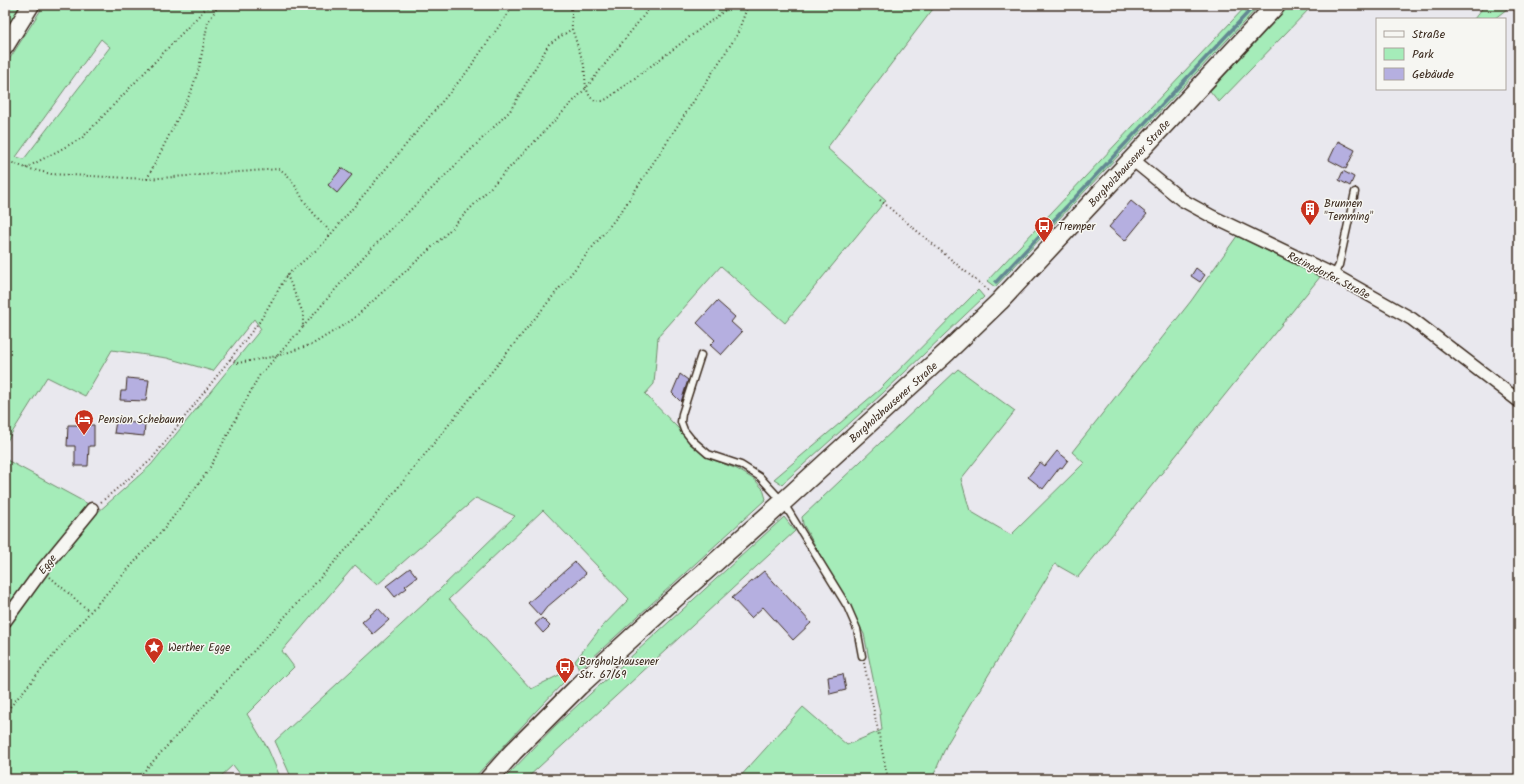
<svg xmlns="http://www.w3.org/2000/svg" width="1524" height="784" font-family="Kalam,sans-serif">
<style>
.green{fill:#a5ecb9;stroke:#708b6c;fill-rule:evenodd}
.lines{fill:none;stroke-linecap:round;stroke-linejoin:round}
.stream{stroke:#648892;stroke-width:3.5}
.building{fill:#b5afe0;stroke:#3b2a1e}
.service-casing{stroke:#3b2a1e;stroke-width:9}
.minor-casing{stroke:#3b2a1e;stroke-width:15}
.tertiary-casing{stroke:#3b2a1e;stroke-width:19}
.secondary-casing{stroke:#3b2a1e;stroke-width:21}
.path{stroke:#3b2a1e;stroke-width:2;stroke-dasharray:1 3;stroke-linecap:butt}
.service{stroke:#f6f6f2;stroke-width:6}
.minor{stroke:#f6f6f2;stroke-width:12}
.tertiary{stroke:#f6f6f2;stroke-width:16}
.secondary{stroke:#f6f6f2;stroke-width:18}
.labels{text-anchor:middle;stroke-width:3;stroke-linejoin:round;paint-order:stroke}
.street-label{font-size:11px;fill:#3b2a1e;stroke:#f6f6f2}
.poi-label{font-size:11px;fill:#3b2a1e;stroke:#f6f6f2;text-anchor:start}
</style>
<rect width="100%" height="100%" fill="#e9e8ee"/>
<filter id="ink" filterUnits="userSpaceOnUse"><feTurbulence type="fractalNoise" baseFrequency=".025" numOctaves="2"/><feDisplacementMap in="SourceGraphic" scale="8" xChannelSelector="R" yChannelSelector="G"/><feConvolveMatrix kernelMatrix="1 2 1 2 8 2 1 2 1" color-interpolation-filters="sRGB"/></filter>
<g filter="url(#ink)">
<!-- green -->
<path class="green" d="M5,5h17l-17,26z
M44,5h892l-109,143 59,52 -101,123 -64,-57 -63,71 -4,47 -9,10 61,63 31,12 18,11 8,9 3,10 -187,171 -4,-9 24,-31 30,-31 -86,-89 -94,89 82,90 30,-15 4,7 -26,27 -66,71h-181l-17,-38 164,-151 76,-74 -39,-18 -99,87 -22,-20 -73,86 12,16 -47,47 21,35 13,30h-37l-11,-14 -15,14h-213v-149l43,-58 49,-59 54,-48 110,-136 -7,-10 -41,52 -46,-13 -55,-8 -27,46 -38,-19 -42,67v-378zM101,39l9,8 -86,112 -8,-2z
M1247,5h13l-265,282 -8,-6z
M1290,5h23l-94,97 -9,-11z
M1485,5h27l-18,14h-20z
M1237,236l83,41 -242,300 -23,-13 -108,180 -15,35h-194l65,-72 44,38 35,-15 -2,-17 -16,-79 -61,-110 -1,-7 156,-148 57,42 -54,68 9,32 41,24 73,-72 -12,-11 119,-151z
M978,290l6,7 -102,97 -100,90 -8,-5 105,-89z
M5,459l85,46 -85,109z
M784,517l11,14 -269,248h-22l52,-54z"/>
<g class="lines">
<!-- stream -->
<path class="stream" d="M996,282l259,-277"/>
</g>
<!-- building -->
<path class="building" d="M1338,141l17,9 -9,19 -17,-9z
M342,168l10,7 -15,18 -9,-8z
M1343,171l11,6 -4,9 -11,-6z
M1131,201l16,13 -22,27 -16,-14z
M1196,268l9,7 -5,7 -9,-6z
M717,301l18,16 -4,5 11,10 -21,23 -11,-10 5,-5 -18,-17z
M680,374l8,6 -7,22 -9,-9z
M127,378l22,2 -3,21 -26,-1 1,-9h5z
M116,421l29,3 -1,12 -30,-3z
M68,425h26v21h-5l-1,20h-13v-20h-8z
M1057,451l11,9 -6,8 -2,-1 -17,22 -15,-12 12,-15 5,4z
M575,562l11,12 -39,33 -7,9 -12,-13z
M410,568l7,9 -12,9 2,2 -12,9 -9,-11z
M764,571l47,52 -18,17 -30,-33 -12,11 -19,-20z
M378,608l11,12 -16,14 -11,-12z
M542,618l8,8 -7,7 -8,-9z
M843,674l3,16 -16,4 -2,-17z"/>
<g class="lines">
<defs>
<path id="service" d="M1334,275l5,-10 16,-73
M701,355l-19,59 -1,8 3,8 8,10 16,14 33,11 19,12 23,25 64,104 10,23 5,27"/>
<path id="minor" d="M1133,160l49,40 31,17 121,58 78,44 107,82
M5,621l37,-51 50,-61"/>
<path id="tertiary" d="M5,47l26,-42"/>
<path id="secondary" d="M489,779l24,-27 66,-66 95,-87 109,-97 164,-150 53,-51 276,-296"/>
</defs>
<!-- service casing -->
<use href="#service" class="service-casing"/>
<!-- minor casing -->
<use href="#minor" class="minor-casing"/>
<!-- tertiary casing -->
<use href="#tertiary" class="tertiary-casing"/>
<!-- secondary casing -->
<use href="#secondary" class="secondary-casing"/>
<!-- path -->
<path class="path" d="M571,5l1,24 12,36 2,23 4,9 5,4h7l5,-2 125,-94
M5,160l21,8 25,6 96,5 132,-10c15,8 19,25 29,37 7,10 16,18 23,27
M26,168l56,-30 127,-133
M147,179l44,-87 8,-24 9,-46 11,-17
M880,200l110,92
M303,327l62,-72 145,-144 39,-67 23,-15
M230,359l8,4 39,-7 36,-12 39,-24 90,-82 144,-150 66,-83
M101,502l50,-42 109,-139 27,-46 34,-29 145,-173 48,-68
M50,577l39,34
M864,663l24,116
M5,713l85,-101 74,-83 44,-58 51,-95 44,-49v-14l-16,-38
M137,779l225,-247 259,-320 116,-177 11,-30"/>
<!-- service -->
<use href="#service" class="service"/>
<!-- minor -->
<use href="#minor" class="minor"/>
<!-- tertiary -->
<use href="#tertiary" class="tertiary"/>
<!-- secondary -->
<use href="#secondary" class="secondary"/>
</g>
</g>
<!-- icons -->
<defs>
<symbol id="building-pin" viewBox="-11 -11 22 30"><path d="M0 17L-7.5 6A9.5 9.5 0 1 1 7.5 6Z" fill="#c8321e" stroke="#f6f6f2"/><path d="M-4-6H4V6H1V3H-1V6H-4ZM-2.5-4.3h1.7v1.8h-1.7ZM.8-4.3h1.7v1.8H.8ZM-2.5-1h1.7V.8h-1.7ZM.8-1h1.7V.8H.8Z" fill="#fff"/></symbol>
<symbol id="bus-pin" viewBox="-11 -11 22 30"><path d="M0 17L-7.5 6A9.5 9.5 0 1 1 7.5 6Z" fill="#c8321e" stroke="#f6f6f2"/><path d="M-5-6H5V4H4V6H2V4H-2V6H-4V4H-5ZM-3.5-4V0h7V-4ZM-3.5 1.2v1.5H-2V1.2ZM2 1.2v1.5H3.5V1.2Z" fill="#fff"/></symbol>
<symbol id="hotel-pin" viewBox="-11 -11 22 30"><path d="M0 17L-7.5 6A9.5 9.5 0 1 1 7.5 6Z" fill="#c8321e" stroke="#f6f6f2"/><path d="M-6-4.5h1.5V1H6V5H4.5V3h-9V5H-6ZM-4 0a1.8 1.8 0 1 1 3.6 0ZM.5 0V-2.5h3Q6-2.5 6 0Z" fill="#fff"/></symbol>
<symbol id="sight-pin" viewBox="-11 -11 22 30"><path d="M0 17L-7.5 6A9.5 9.5 0 1 1 7.5 6Z" fill="#c8321e" stroke="#f6f6f2"/><path d="M0-6L1.8-2.2L6-1.7L2.9 1.2L3.7 5.4L0 3.3L-3.7 5.4L-2.9 1.2L-6-1.7L-1.8-2.2Z" fill="#fff"/></symbol>
</defs>
<g fill-rule="evenodd">
<use href="#building-pin" x="1299" y="198" width="22" height="30"/>
<use href="#bus-pin" x="1033" y="215" width="22" height="30"/>
<use href="#hotel-pin" x="73" y="408" width="22" height="30"/>
<use href="#sight-pin" x="143" y="636" width="22" height="30"/>
<use href="#bus-pin" x="554" y="656" width="22" height="30"/>
</g>
<g class="labels">
<!-- street labels -->
<g class="street-label">
<text transform="translate(1129 163) rotate(-47)" y="4">Borgholzhausener Straße</text>
<text transform="translate(1329 275) rotate(27)" y="4">Rotingdorfer Straße</text>
<text transform="translate(893 402) rotate(-42)" y="4">Borgholzhausener Straße</text>
<text transform="translate(47 564) rotate(-52)" y="4">Egge</text>
</g>
<!-- poi labels -->
<g class="poi-label">
<text x="1324" y="207">Brunnen<tspan x="1324" dy="13">"Temming"</tspan></text>
<text x="1058" y="230">Tremper</text>
<text x="98" y="423">Pension Schebaum</text>
<text x="168" y="651">Werther Egge</text>
<text x="579" y="665">Borgholzhausener<tspan x="579" dy="13">Str. 67/69</tspan></text>
</g>
</g>
<!-- margin -->
<rect width="1524" height="784" fill="none" stroke="#f6f6f2" stroke-width="20"/>
<rect x="10" y="10" width="1504" height="764" fill="none" stroke="#3b2a1e" stroke-width="1.5" filter="url(#ink)"/>
<!-- legend -->
<rect x="1376" y="18" width="130" height="72" fill="#f6f6f2" stroke="#aba49d"/>
<rect x="1384" y="31" width="20" height="6" fill="#f6f6f2" stroke="#aba49d"/>
<text x="1412" y="38" font-size="12" fill="#3b2a1e">Straße</text>
<rect x="1384" y="48" width="20" height="12" fill="#a5ecb9" stroke="#aba49d"/>
<text x="1412" y="58" font-size="12" fill="#3b2a1e">Park</text>
<rect x="1384" y="68" width="20" height="12" fill="#b5afe0" stroke="#aba49d"/>
<text x="1412" y="78" font-size="12" fill="#3b2a1e">Gebäude</text>
</svg>
